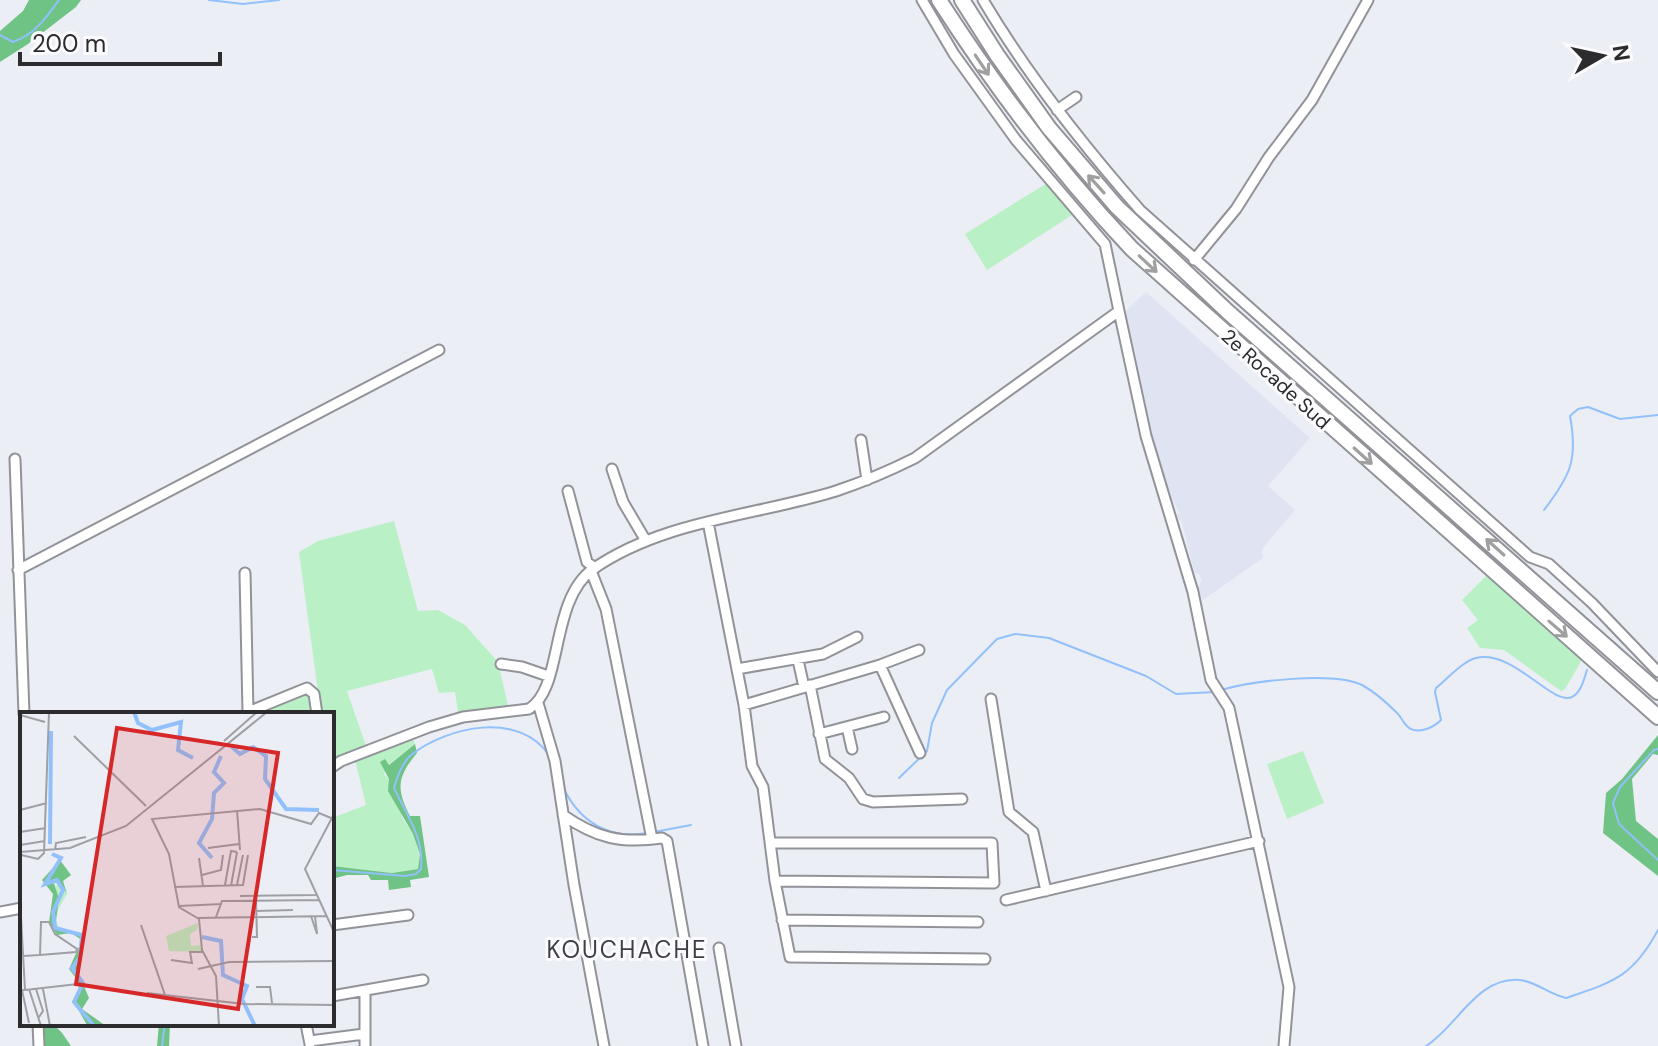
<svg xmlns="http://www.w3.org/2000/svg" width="1658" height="1046" font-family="'DM Sans',sans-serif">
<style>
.built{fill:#e0e4f2}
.green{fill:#baf0c6}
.forest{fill:#6fc385}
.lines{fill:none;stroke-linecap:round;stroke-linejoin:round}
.stream{stroke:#92c0fb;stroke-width:2}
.minor-casing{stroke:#919399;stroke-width:13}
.highway-casing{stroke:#919399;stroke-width:18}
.minor{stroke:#fff;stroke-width:9}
.highway{stroke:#fff;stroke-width:14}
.oneway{stroke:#a0a0a1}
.labels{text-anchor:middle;stroke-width:6;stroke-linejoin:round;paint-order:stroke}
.street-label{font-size:20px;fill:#2c2c2f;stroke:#fbfbfe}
.quarter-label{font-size:24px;letter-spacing:2px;fill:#3e3f45;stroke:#fbfbfe}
.inset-river{fill:none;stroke:#92c0fb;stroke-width:4}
.inset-road{fill:none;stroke:#9fa0a6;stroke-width:2}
.view{fill:#d62828;fill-opacity:0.15;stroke:#d62828;stroke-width:4}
.inset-edge{fill:none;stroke:#2c2c2f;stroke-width:4}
</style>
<rect width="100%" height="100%" fill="#eceef5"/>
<!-- built -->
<path class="built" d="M1146,292l164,146 -42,48 27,24 -33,39 1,9 -60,42 -6,-12 5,-8 -3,-6 -5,-2 -12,-50 -7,-6 4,-4 -14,-26 -43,-172z"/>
<!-- green -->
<path class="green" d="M1047,183l28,30 -88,57 -22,-36z
M394,521l24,90 20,-1 27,15 33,37 10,44 -50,6 -3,-20 -16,1 -7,-24 -85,22 19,55 -27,9 -7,6v-47h-11l-22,-162 19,-11z
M1487,575l95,85 -17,29 -4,2 -57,-41 -24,-2 -13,-20 11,-8 -16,-20z
M310,692l2,22h-53z
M412,736l3,8 -27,21 -4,9 5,5 14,40 10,15 7,20 -2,15 -26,4 -60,-7v-48l34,-13 -11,-45z
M1303,751l21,52 -37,16 -20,-55z"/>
<!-- forest -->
<path class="forest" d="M29,0h52l-5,7 -48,37 -28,18v-31l23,-20z
M1658,735v20l-5,-1 -21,25 4,42 22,18v37l-55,-43 3,-40 16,-14z
M415,744l2,9c-20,24 -21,36 -7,63h10l9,61 -19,3 1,7 -22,3 -1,-10h-17l-3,-5h-21l-15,4v-13l60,7 26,-4 2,-15 -7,-20 -25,-43 1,-12 -9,-17 5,-3 4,6z
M42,1024c17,0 20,9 29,22h-29z
M159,1024h11l-1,22h-12z"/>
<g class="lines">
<!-- stream -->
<path class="stream" d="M209,0l34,4 36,-4
M0,35l13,7c21,-7 33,-24 46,-42
M1544,510c27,-35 34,-51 26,-94l8,-7 10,-2 32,12 38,-4
M1221,690c31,-9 112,-19 141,-5 11,6 25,18 34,27 5,4 7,11 12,15 9,8 25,1 33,-7l-6,-28 1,-4c11,-9 27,-27 40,-30 37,-9 76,48 96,39 9,-4 12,-18 15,-27
M1658,749l-4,1 -34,37 -7,16 6,21 39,36
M899,778l28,-27 5,-28 15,-33 50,-51 18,-5 34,4 97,38 30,18 39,-2
M563,787c16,34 45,53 84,46
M654,832l37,-7
M332,870l73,6 11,-2 5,-5c3,-32 -14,-53 -27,-81 3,-11 8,-25 17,-33 37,-29 108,-44 138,0
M162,1046l3,-22
M1426,1046c31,-19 51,-70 94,-66 15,1 30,15 46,18 47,-16 67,-21 92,-68"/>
<defs>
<path id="minor" d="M922,0l32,54 62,86 89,104 14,67
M983,0c45,76 99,144 157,210l390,347 19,7 43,39 66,69
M1057,110l19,-13
M1194,260l42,-51 33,-52 43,-57 56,-100
M861,440l6,40
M15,459l9,255
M612,469l11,33 23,39
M568,491l19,71 8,6
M708,522l36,183 8,61 11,21 12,94 15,76 195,2
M18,570l421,-220
M591,571l15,38 46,230
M245,573l3,139 59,-24 7,6 3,20
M798,660l6,27
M501,664l21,3 26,9
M880,665l40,88
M737,669l86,-15 34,-17
M810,685l15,74 24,19 14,21 10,3 89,-3
M991,699l18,113 24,20 13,59
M538,703l17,58 19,124 30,161
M744,705l136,-40 39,-15
M847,727l5,22
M819,734l65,-17
M332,767l9,-6 88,-34 34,-10 66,-8c35,-21 20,-108 64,-140 71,-49 162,-53 243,-78 27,-9 53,-20 79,-33l204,-147 27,125 47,156 18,88 18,28 60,279 -5,59
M563,815c33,23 58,29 99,23l5,3 36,205
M771,843h221l2,40 -219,-2
M1006,900l253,-59
M0,912l22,-4
M782,920l196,2
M332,925l76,-10
M719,948l17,98
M365,991v55
M332,996l91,-16
M38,1024l1,22
M306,1024l4,20
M310,1041l54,-7"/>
<path id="highway" d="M939,0c58,90 120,172 193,249l526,468
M962,0l35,55 52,73 68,79 111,105 430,380"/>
</defs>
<!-- minor casing -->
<use href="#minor" class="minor-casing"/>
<!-- highway casing -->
<use href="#highway" class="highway-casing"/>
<!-- minor -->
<use href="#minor" class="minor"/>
<!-- highway -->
<use href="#highway" class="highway"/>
</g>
<!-- one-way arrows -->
<defs><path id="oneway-shaft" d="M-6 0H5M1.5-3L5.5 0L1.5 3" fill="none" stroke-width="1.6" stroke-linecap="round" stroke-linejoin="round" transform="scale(2)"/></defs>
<g class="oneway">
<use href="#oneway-shaft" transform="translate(982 65) rotate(56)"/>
<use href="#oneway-shaft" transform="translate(1096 184) rotate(-132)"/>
<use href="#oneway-shaft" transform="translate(1148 264) rotate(43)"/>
<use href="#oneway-shaft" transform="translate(1363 456) rotate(42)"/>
<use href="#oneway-shaft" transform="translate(1495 547) rotate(-138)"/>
<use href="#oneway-shaft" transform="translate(1558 629) rotate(41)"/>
</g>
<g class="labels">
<!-- street labels -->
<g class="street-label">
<text transform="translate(1276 379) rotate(42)" y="7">2e Rocade Sud</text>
</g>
<!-- quarter labels -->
<g class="quarter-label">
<text x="627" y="958">KOUCHACHE</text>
</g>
</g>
<!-- overview -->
<g transform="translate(20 712)">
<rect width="314" height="314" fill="#eceef5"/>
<path d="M37,168l10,14 -12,21 4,14h9l-7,4 -5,-2 -3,-14zM178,211l-1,7 -7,4 1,12 9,-1 2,7 -33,-1 -3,-15z" fill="#baf0c6"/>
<path d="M40,148l11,15 -8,6 4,13 -7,-12 -6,1 5,16 -4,29 27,7 1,5v6l-6,24 12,28 -7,11 24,17 -19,-1 -13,-23 7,-17 -12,-16 13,-29 -11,-7 -14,2 -8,-13 4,-28 -11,-14z" fill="#6fc385"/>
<path class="inset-river" d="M114,0l4,11 14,7 29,-8 -3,28 15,8M212,35l8,7 13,-7 13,9 -1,23 21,30 33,1M30,132l1,-113M32,142l9,4 -16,26 12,-4 6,10 -10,22 2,16 27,7 -2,22 -8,11 11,15 -9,19 20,24M192,146l-13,-15 13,-24 2,-26 10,-10 -10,-11 7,-16M182,225l19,4 2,34 24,11 -5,13 13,27"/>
<path class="inset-road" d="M0,3l25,7M54,24l72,70M204,29l33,-29M0,98l27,-7M217,98l3,40M314,102l-29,55 29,63M0,120l26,-4M0,133l25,-4M188,136l31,-4M35,138l1,-7 30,-6M0,140l50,-4 56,-22 141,-114M1,143l17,4 6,-6 5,-141M179,146l4,28M182,163l19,-5 2,-15M205,173l6,-34 6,1M217,173l6,-30M211,174l6,-34M154,175l69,-2 5,-30M220,184l76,-1M0,187l5,91h-5M159,194l43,-2M236,199l37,-1M291,204l6,18 -2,-18M196,205l6,-16 97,-1M178,206l129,-2M121,213l24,70M232,225h5l-1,-36M3,244l17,-1 36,-3 1,-3 -22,-15 -6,-12h-8l-1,33M151,248l21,3 -2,-11h13M178,257l31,-7 105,-1M236,275h14l2,16M9,277l12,37M16,277l7,22 -4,6M23,277l7,37M2,278l7,33M5,278l53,-6M127,281l97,11 90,1M199,314l-3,-50 -14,-26 -3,-31 -20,-12 -10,-53 -17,-35 108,-10 51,15 8,-11 12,5"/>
<path class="view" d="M97,16l161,25 -40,256 -162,-25z"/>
<rect width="314" height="314" class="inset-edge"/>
</g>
<!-- north arrow -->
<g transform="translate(1602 56) rotate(81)" stroke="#fbfbfe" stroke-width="6" paint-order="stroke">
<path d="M0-6L14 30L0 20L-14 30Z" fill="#2c2c2f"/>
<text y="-12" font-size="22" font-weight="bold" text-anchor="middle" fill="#2c2c2f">N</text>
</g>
<!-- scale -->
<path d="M20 52v12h200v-12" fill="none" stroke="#2c2c2f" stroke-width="4"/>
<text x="32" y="52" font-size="24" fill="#2c2c2f" stroke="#fbfbfe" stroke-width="6" paint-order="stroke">200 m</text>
</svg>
